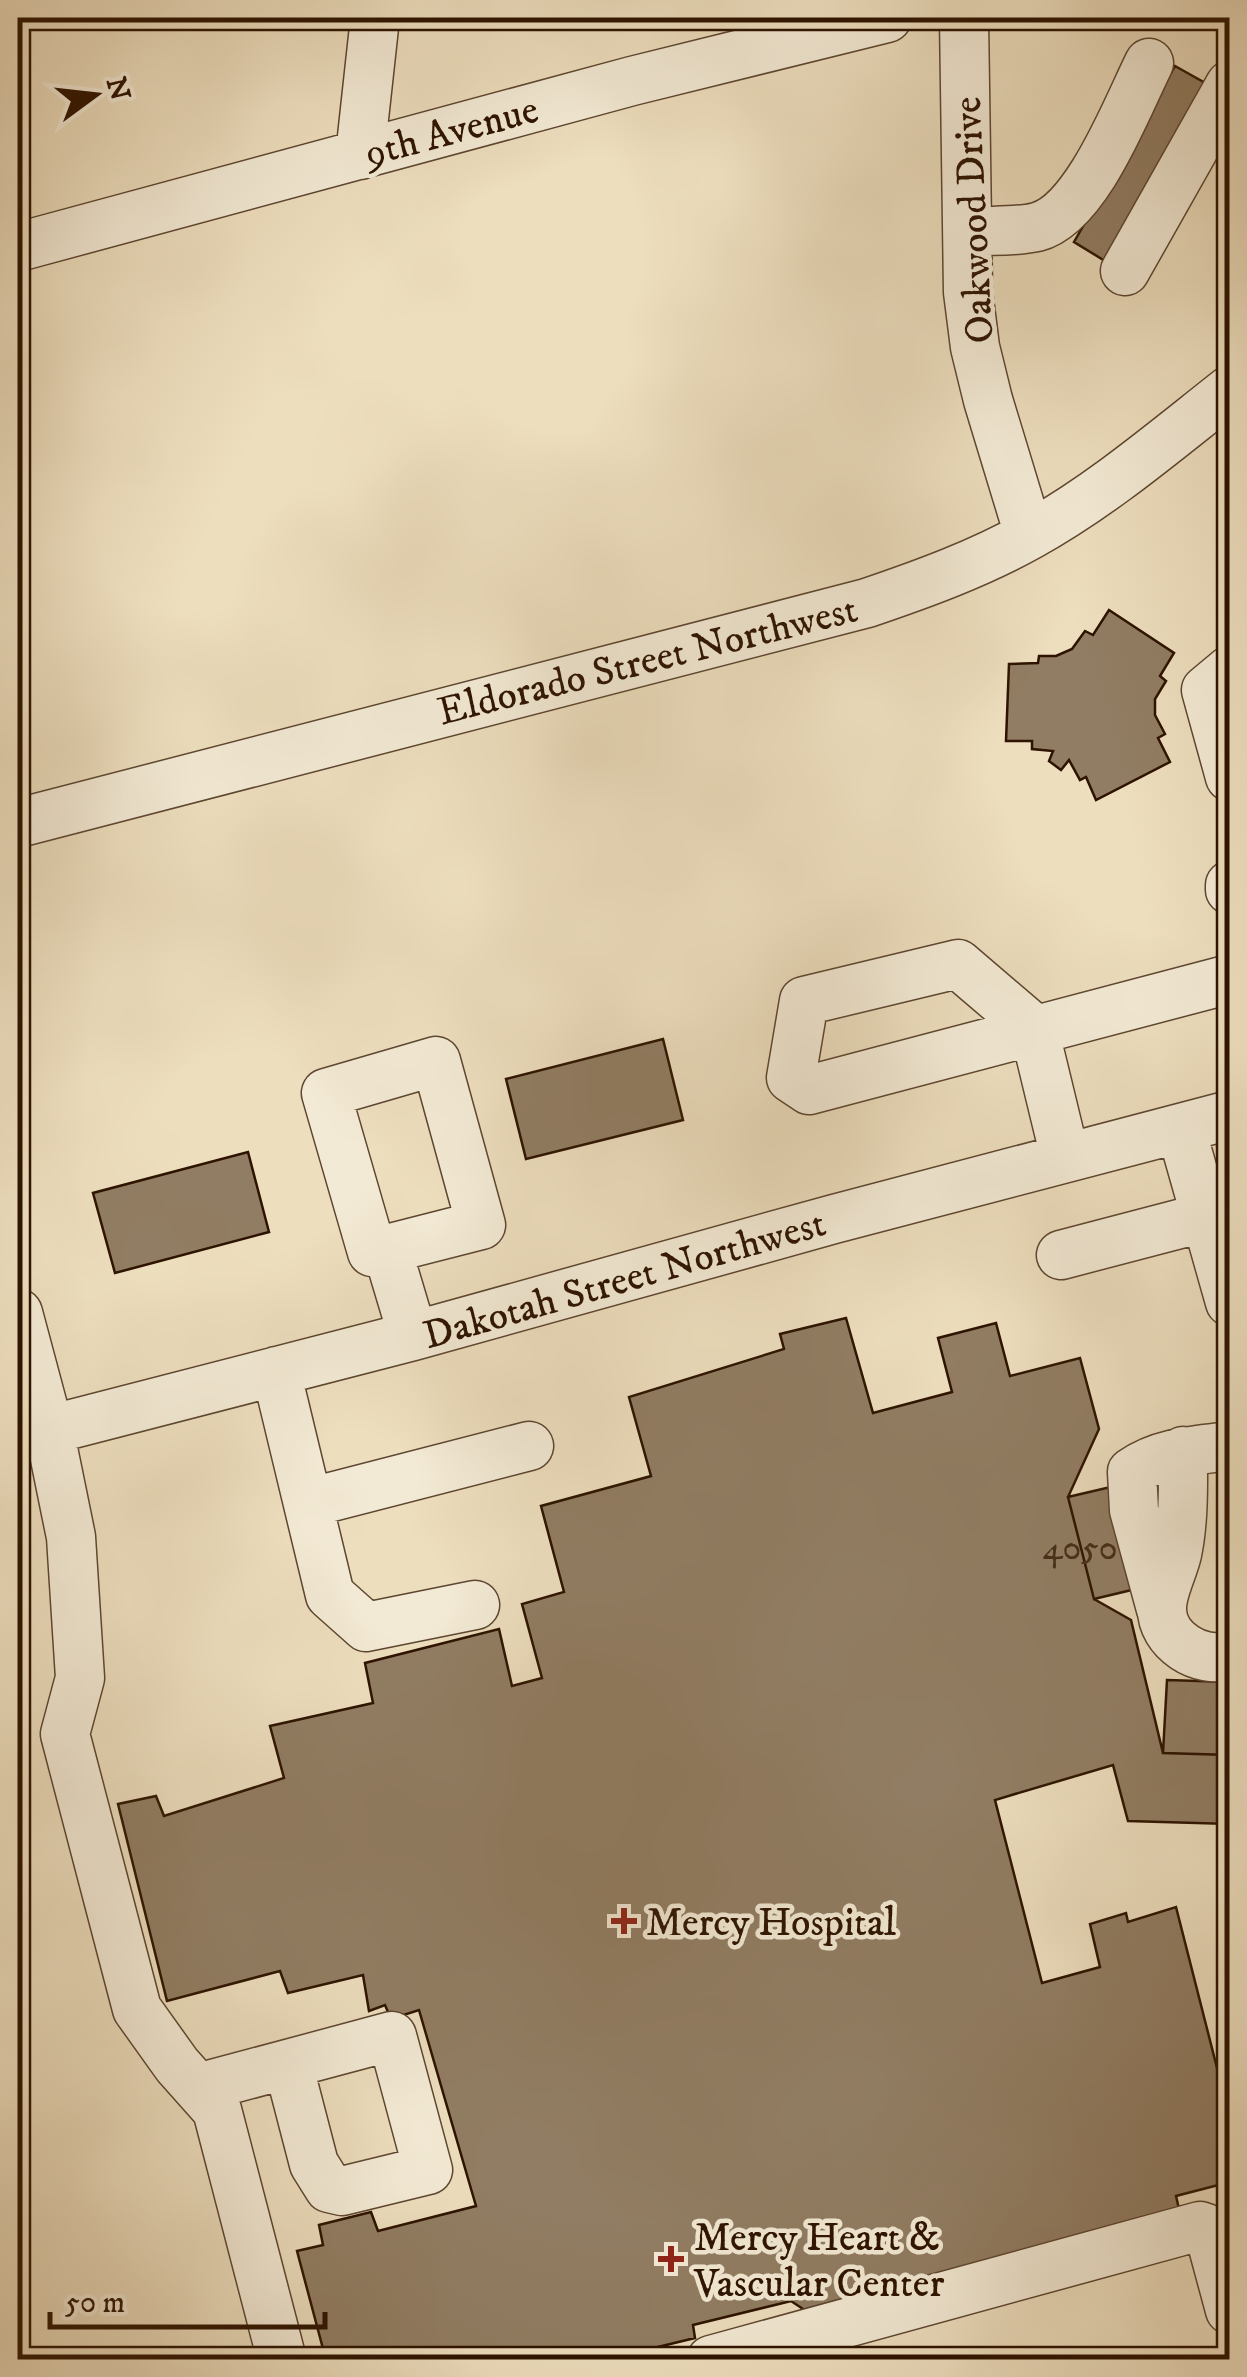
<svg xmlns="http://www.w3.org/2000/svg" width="1247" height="2377" font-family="'IM FELL DW Pica',serif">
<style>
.building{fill:#917d63;stroke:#2d1300;stroke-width:2.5}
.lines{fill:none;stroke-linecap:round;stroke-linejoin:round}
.minor-casing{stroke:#5d4630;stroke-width:51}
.minor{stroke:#f3ead5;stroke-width:48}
.poi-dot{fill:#8f2418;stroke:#f3ead5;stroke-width:4}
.labels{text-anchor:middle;stroke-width:9;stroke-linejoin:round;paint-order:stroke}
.number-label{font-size:35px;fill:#462e19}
.street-label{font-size:40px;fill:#2d1300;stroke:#f3ead5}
.poi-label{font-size:40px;fill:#2d1300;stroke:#f3ead5;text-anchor:start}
</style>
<rect width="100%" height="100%" fill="#eddebe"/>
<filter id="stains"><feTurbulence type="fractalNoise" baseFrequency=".002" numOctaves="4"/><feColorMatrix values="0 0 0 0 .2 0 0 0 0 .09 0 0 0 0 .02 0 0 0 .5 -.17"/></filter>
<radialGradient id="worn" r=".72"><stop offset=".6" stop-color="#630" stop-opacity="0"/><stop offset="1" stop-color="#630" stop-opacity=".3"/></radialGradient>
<!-- building -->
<path class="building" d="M1175,66l32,18 -102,177 -31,-19z
M1109,610l65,43 -14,23 6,5 -11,18v16l10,19 -7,4 12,24 -74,38 -10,-23 -6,3 -11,-20 -8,10 -12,-9 4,-10 -21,-2v-8h-26l3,-77 29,-1 1,-7h17l16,-7 13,-18 8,4z
M663,1039l20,81 -157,39 -20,-80z
M248,1152l21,80 -154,41 -22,-80z
M846,1318l27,95 79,-21 -14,-54 58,-15 14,53 70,-18 19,71 -31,68 26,102 37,21 32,133 67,2v69l-102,-3 -15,-56 -118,35 47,183 58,-16 -10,-43 36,-11 2,9 48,-15 54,212v63l-54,14 3,13 -373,102 -15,-10 -98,24 2,13 -62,15v7h-307l-29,-109 26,-6 -4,-20 52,-13 7,19 98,-25 -57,-196 -28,9 -6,-14 -16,6 -6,-36 -75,18 -8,-22 -113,30 -49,-197 38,-8 8,20 120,-38 -14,-52 103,-23 -8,-40 134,-34 13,57 30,-8 -20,-74 42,-12 -23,-86 110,-30 -22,-79 155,-48 -4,-15z
M1115,1486l25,102 -46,11 -26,-102z
M1167,1680l63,2v73l-67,-2z"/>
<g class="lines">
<defs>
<path id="minor" d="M964,18l4,274 7,55 13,53 41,135
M360,155l15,-137
M968,232c22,-2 48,0 69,-5 50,-13 90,-120 112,-164
M18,247l614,-166 255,-63
M1125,271l105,-186
M1230,670l-24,20 24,87
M18,823l849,-220c56,-19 111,-39 163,-68 72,-40 135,-94 200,-145
M1230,885v5
M1181,1129l49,173
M1065,1157l-31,-128 -76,-65 -154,37 -13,77 18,12 421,-111
M387,1249l-15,3 -46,-159 110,-32 45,164 -94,24 26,87
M1061,1255l145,-38
M18,1313l31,116 22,108 9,141 -15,56 72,275 40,56 40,45 65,250
M276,1371l54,224 36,32 109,-22
M18,1438l395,-102 421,-117 396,-104
M1183,1451c0,34 1,70 -6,103 -4,17 -15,37 -15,54 -1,32 38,57 68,47
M308,1503l221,-57
M1161,1609l-27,-99 -2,-38c28,-20 65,-22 98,-26
M198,2088l194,-52 36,134 -86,21 -13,-3 -15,-24 -26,-100
M711,2360l489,-134 6,2 4,8 20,74"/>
</defs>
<!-- minor casing -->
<use href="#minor" class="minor-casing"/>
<!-- minor -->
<use href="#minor" class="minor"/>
</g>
<!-- markers -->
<g class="poi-dot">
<path d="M619 1906h10v10h10v10h-10v10h-10v-10h-10v-10h10z"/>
<path d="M666 2244h10v10h10v10h-10v10h-10v-10h-10v-10h10z"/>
</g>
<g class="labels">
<!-- number labels -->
<g class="number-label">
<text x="1080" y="1559">4050</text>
</g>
<!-- street labels -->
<g class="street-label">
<text transform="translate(451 130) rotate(-15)" y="14">9th Avenue</text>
<text transform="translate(972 220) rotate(-93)" y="14">Oakwood Drive</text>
<text transform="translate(647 659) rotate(-14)" y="14">Eldorado Street Northwest</text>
<text transform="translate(624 1278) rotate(-16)" y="14">Dakotah Street Northwest</text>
</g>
<!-- poi labels -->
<g class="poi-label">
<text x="646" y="1935">Mercy Hospital</text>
<text x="694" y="2250">Mercy Heart &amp;<tspan x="694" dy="46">Vascular Center</tspan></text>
</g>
</g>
<!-- margin -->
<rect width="1247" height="2377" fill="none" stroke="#eddebe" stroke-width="60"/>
<rect x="20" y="20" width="1207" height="2337" fill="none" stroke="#2d1300" stroke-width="5"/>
<rect x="30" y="30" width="1187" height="2317" fill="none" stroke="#2d1300" stroke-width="2.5"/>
<!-- north arrow -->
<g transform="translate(95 95) rotate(75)" stroke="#f3ead5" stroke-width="8" paint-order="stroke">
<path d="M0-8L18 38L0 25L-18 38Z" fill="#2d1300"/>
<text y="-15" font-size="28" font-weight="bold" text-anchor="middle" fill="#2d1300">N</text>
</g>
<!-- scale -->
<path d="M50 2312v15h275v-15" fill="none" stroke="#2d1300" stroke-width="5"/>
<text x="65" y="2312" font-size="30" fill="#2d1300" stroke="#f3ead5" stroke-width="8" paint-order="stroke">50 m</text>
<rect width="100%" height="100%" filter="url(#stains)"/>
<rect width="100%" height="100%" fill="url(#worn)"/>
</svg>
